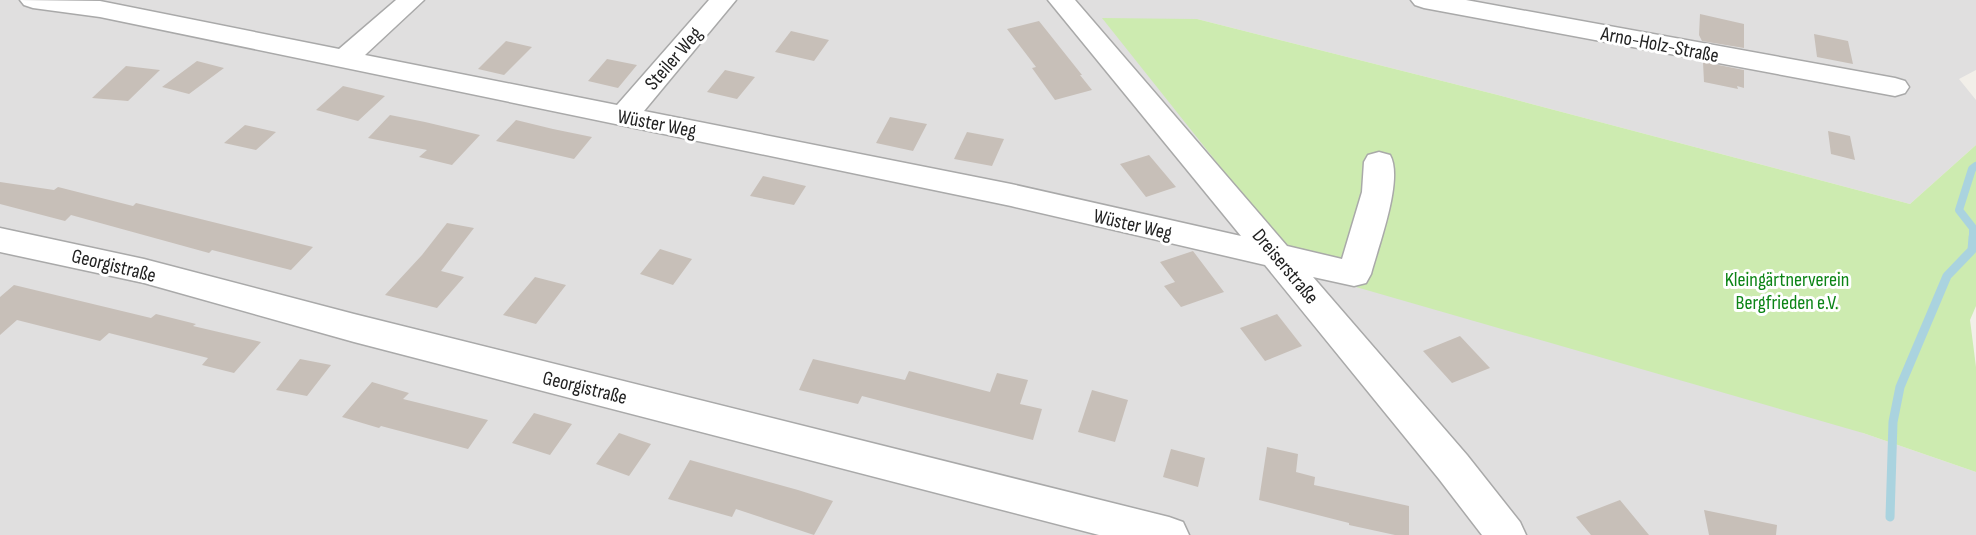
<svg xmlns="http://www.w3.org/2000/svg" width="1976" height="535" font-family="'Sofia Sans Condensed',sans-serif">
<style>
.residential{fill:#e0dfdf}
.grass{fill:#cdebb0}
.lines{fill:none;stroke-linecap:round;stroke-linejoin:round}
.stream-far1{stroke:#aad3df;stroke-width:8}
.stream{stroke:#aad3df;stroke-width:9}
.building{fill:#c7bfb8}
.minor-casing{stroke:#a9a9a9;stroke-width:3}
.minor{fill:#fff;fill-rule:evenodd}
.labels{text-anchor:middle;stroke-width:6;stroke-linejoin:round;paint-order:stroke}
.street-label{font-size:20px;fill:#222;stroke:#fff}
.park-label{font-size:20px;fill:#0c8416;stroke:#fff}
</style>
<rect width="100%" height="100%" fill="#f2efe9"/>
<!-- residential -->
<path class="residential" d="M0,0h1976v70l-17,9 17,21v45l-66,59 -412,-109 -301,-76 666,414 113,39v63h-1976z"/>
<!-- grass -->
<path class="grass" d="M1102,18l95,1 301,76 412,109 66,-59v161l-6,14 6,47v105l-113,-39 -559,-161z"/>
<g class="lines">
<!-- stream-far1 -->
<path class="stream-far1" d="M1973,238v-10l-14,-18 13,-41 4,-3"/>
<!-- stream -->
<path class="stream" d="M1890,517l3,-95 7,-35 47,-111 25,-26 1,-13"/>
</g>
<!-- building -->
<path class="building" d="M1700,14l44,10v24l-42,-7 -3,-6z
M1039,21l43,54h-2l12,15 -37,10 -23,-32 4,-1 -29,-38z
M791,31l38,9 -15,21 -39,-9z
M1814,34l34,7 5,23 -36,-7z
M506,41l26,6 -28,28 -26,-6z
M607,59l30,6 -19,23 -30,-7z
M197,61l27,7 -35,26 -27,-7z
M1703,62l41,8v18l-7,-2 1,3 -34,-7z
M126,66l34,4 -32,31 -36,-3z
M725,70l30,7 -18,22 -30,-7z
M343,86l42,10 -27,25 -42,-11z
M390,115l35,7 55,13 -28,30 -33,-8 8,-7 -59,-12z
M890,117l37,7 -14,27 -37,-8z
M516,120l37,9 39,8 -18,22 -78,-18z
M245,125l31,7 -20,18 -32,-7z
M1828,131l22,5 5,24 -24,-6z
M967,132l37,7 -12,27 -38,-7z
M1149,155l27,32 -30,10 -26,-33z
M763,176l43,10 -12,19 -44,-9z
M0,182l54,8 4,-3 75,19 3,-3 177,44 -22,23 -79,-20 -3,3 -138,-38 -6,6 -65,-17z
M447,223l27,5 -33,43 23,6 -27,31 -52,-13 37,-40z
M660,249l32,10 -19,26 -33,-11z
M1193,251l31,41 -43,15 -17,-21 11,-4 -15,-20z
M535,277l31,8 -30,39 -33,-9z
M14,285l137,33 5,-4 40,10 -3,2 68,16 -27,31 -32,-8 6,-7 -99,-25 -9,8 -83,-21 -17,15v-38z
M1277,314l25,32 -37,15 -25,-33z
M1460,336l30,32 -38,15 -29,-32z
M300,359l31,6 -24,31 -31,-6z
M813,359l92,21 4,-9 81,21 7,-19 31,7 -8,24 22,5 -9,31 -171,-44 -4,8 -59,-14z
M372,382l37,11 -6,6 85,21 -20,29 -87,-23 -2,2 -37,-11z
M1092,390l36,10 -13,42 -37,-10z
M534,413l38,11 -22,31 -38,-12z
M619,433l32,11 -22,32 -33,-12z
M1267,447l31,7 -2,18 19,5 -1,8 95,21v29h-14l-46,-10v-2l-90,-23z
M1171,449l34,9 -7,29 -35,-10z
M690,460l108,30 35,11 -19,34 -78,-26 -4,8 -64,-18z
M1620,500l29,35h-58l-15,-18z
M1704,510l73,15 -1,10h-67z"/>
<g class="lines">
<defs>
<path id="minor" d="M20,0l80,1 239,48 57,-49h28l-59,55 252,50 92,-105h27l-92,111 367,73 230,52 -193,-236h27l212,246 55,13 20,-67 2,-30 4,-7 11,-3 11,3c14,24 -12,92 -19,119l-5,9 -12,3 -41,-9 154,178 53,67 6,13h-44l-43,-56 -174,-214 -254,-59 -911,-189 -67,-9 -9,-3z
M1411,0h55l429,78 10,3 4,6 -4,6 -10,3 -471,-88 -9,-3z
M0,228l144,31 210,55 815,203 14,5 6,13h-90l-745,-193 -210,-59 -144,-31z"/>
</defs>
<!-- minor casing -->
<use href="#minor" class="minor-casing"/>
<!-- minor -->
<use href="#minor" class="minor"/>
</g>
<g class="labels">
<!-- street labels -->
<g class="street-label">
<text transform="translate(1660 44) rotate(11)" y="7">Arno-Holz-Straße</text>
<text transform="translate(673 58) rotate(-49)" y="7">Steiler Weg</text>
<text transform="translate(657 123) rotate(11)" y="7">Wüster Weg</text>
<text transform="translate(1133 224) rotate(13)" y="7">Wüster Weg</text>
<text transform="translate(114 265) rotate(14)" y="7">Georgistraße</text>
<text transform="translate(1286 266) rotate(50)" y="7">Dreiserstraße</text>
<text transform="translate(585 387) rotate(14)" y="7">Georgistraße</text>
</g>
<!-- park labels -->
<g class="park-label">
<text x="1787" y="286">Kleingärtnerverein<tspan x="1787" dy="23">Bergfrieden e.V.</tspan></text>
</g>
</g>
</svg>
